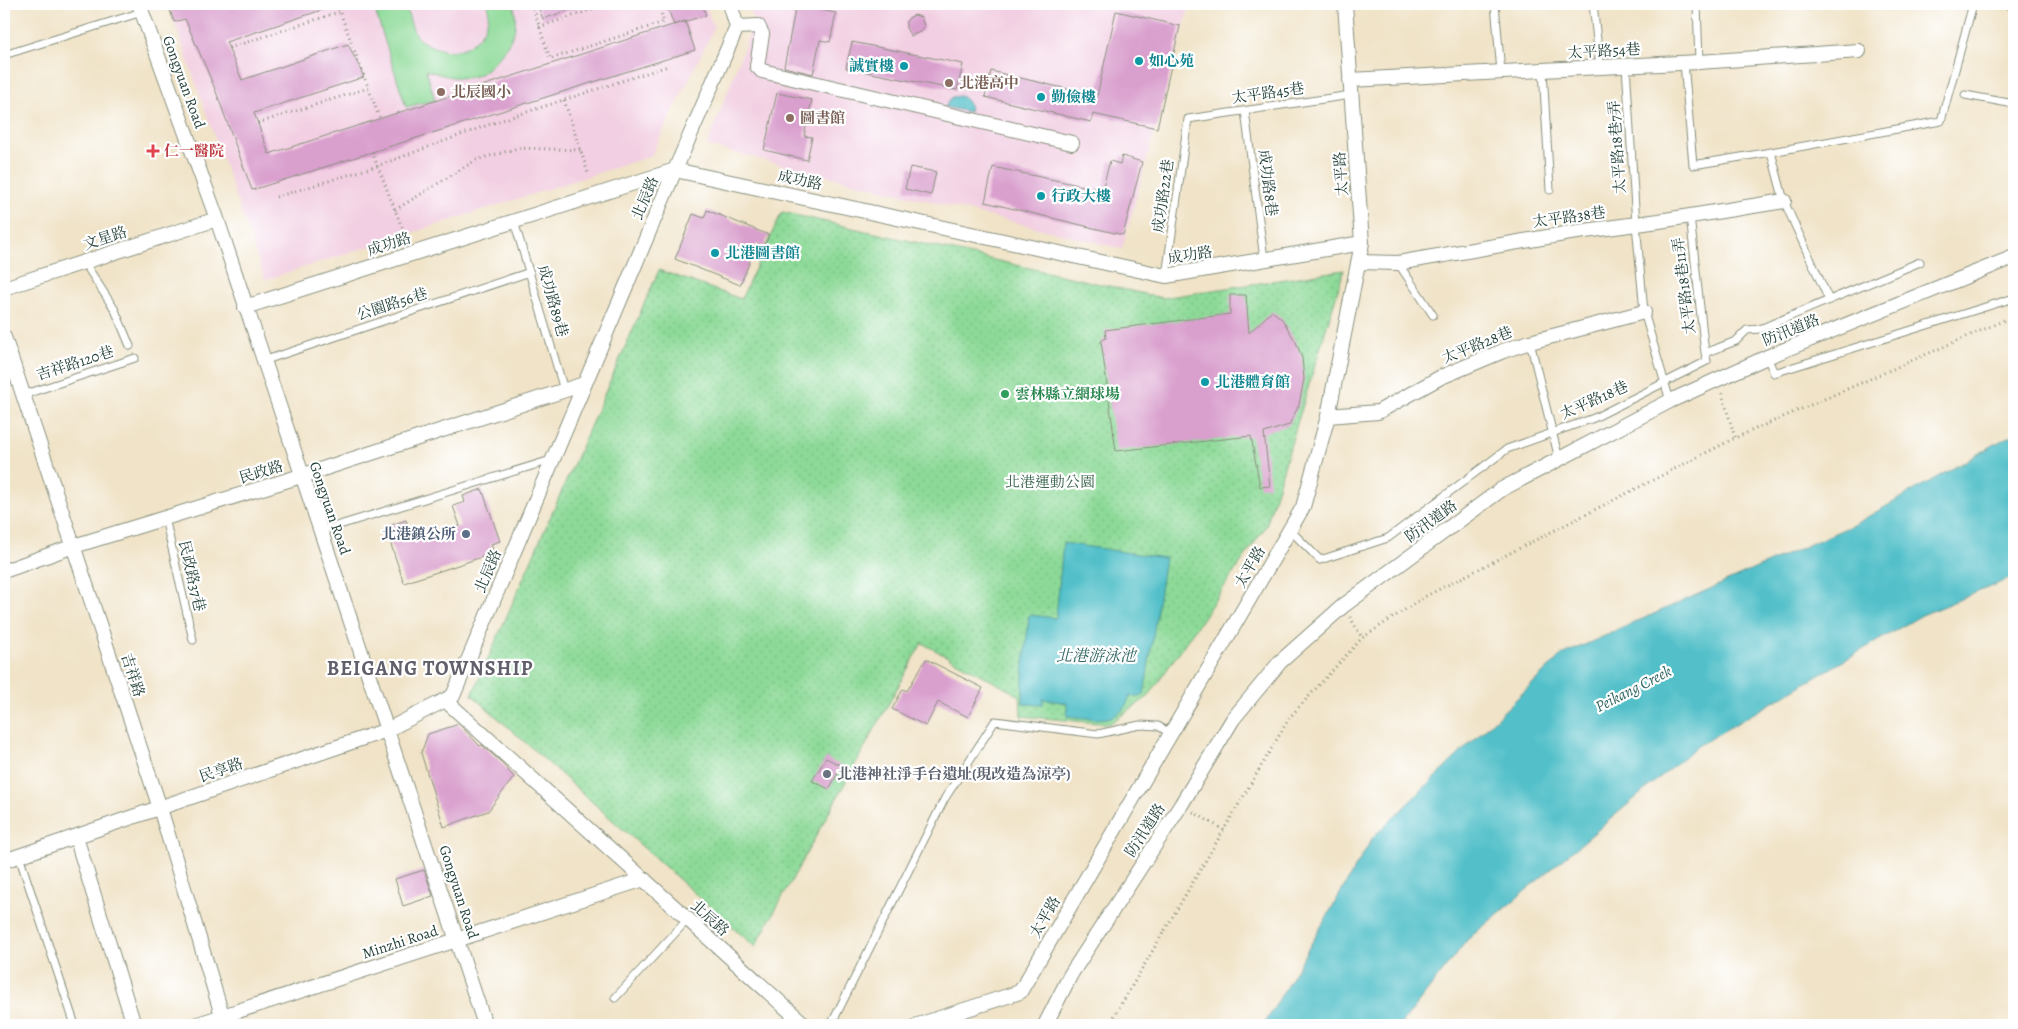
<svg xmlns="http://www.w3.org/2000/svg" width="2018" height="1029" font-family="Alegreya,'Noto Serif TC',serif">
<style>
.built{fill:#f2cfe2}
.grass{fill:#8dda98;stroke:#568c66}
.park{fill:url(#park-dots);stroke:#568c66}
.water{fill:#52c0c9;stroke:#387e7e}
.building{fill:#d99fcd}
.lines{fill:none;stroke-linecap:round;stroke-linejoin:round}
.lane-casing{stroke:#88907e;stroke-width:9}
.street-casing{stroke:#88907e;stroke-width:16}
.path{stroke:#88907e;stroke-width:3;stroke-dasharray:1 4;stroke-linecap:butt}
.lane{stroke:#fff;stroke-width:7}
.street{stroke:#fff;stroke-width:14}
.culture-dot{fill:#0f9aa8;stroke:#fff;stroke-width:2}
.education-dot{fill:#8d6e63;stroke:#fff;stroke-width:2}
.health-dot{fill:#e0444e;stroke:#fff;stroke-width:2}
.leisure-dot{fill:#2e9e5b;stroke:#fff;stroke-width:2}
.service-dot{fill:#5c6f8a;stroke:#fff;stroke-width:2}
.worship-dot{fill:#6b7280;stroke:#fff;stroke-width:2}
.labels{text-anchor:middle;stroke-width:4.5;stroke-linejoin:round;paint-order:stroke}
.street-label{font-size:15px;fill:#1f3d34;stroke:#fff}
.culture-label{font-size:15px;font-weight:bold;fill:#0d838f;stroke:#fff;text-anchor:start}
.education-label{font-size:15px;font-weight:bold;fill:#785e54;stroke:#fff;text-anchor:start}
.health-label{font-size:15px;font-weight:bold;fill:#be3a42;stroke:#fff;text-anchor:start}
.leisure-label{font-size:15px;font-weight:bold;fill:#27864d;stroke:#fff;text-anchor:start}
.park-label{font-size:15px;fill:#3a644d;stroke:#fff}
.service-label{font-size:15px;font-weight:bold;fill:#4e5e75;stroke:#fff;text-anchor:end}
.worship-label{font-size:15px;font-weight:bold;fill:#5b616d;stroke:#fff;text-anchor:start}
.water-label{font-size:16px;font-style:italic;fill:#2e6461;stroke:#fff}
.district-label{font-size:20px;font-weight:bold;letter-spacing:1px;fill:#605f6a;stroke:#fff}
</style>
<defs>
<pattern id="park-dots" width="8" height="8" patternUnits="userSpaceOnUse" patternTransform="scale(1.25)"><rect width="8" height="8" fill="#8dda98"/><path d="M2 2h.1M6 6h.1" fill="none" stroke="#79bc84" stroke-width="1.8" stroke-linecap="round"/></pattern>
</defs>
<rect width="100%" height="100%" fill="#fff"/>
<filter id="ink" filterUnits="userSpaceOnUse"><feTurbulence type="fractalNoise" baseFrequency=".02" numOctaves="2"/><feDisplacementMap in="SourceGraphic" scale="10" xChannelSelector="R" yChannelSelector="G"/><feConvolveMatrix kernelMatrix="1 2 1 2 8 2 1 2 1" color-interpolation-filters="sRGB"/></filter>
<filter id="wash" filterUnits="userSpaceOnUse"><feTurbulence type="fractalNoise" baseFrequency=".0096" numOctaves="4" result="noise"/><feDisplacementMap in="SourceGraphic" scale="20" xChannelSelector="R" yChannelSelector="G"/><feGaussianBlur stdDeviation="1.12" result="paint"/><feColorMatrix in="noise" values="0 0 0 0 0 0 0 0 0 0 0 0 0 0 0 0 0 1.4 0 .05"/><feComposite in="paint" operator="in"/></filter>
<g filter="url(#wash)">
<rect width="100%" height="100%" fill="#f0e3c7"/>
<!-- built -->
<path class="built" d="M168,4h537l9,24 -63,128 -386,124z
M748,4h442l-68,245 -415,-103 47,-125z"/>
<!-- grass -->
<path class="grass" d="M373,4h32c3,8 7,27 12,33 3,4 11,8 17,10 5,2 12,4 18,4 23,-2 40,-25 36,-47h26c1,7 2,16 1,23 -1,14 -24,42 -37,48 -16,7 -36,0 -52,-5l9,30 -29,7z"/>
<!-- park -->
<path class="park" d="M782,212l380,86 182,-28 -78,256 -118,171 -39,27 -88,-8 -1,-20 -98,-53 -167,304 -283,-252 187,-425 82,29z"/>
<!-- water -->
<path class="water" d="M960,96c7,3 11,8 9,16l-24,-5 7,-10z
M2014,436v141l-92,38 -226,132 -229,193 -66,85h-137l109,-188 189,-182 293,-131 151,-86z
M1063,543l102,15 -21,137 -5,2 -9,-1c-10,31 -37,22 -63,20v-13l-24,-4v6l-20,-1v-29l6,-60 27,3z"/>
<g id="blocks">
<!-- building -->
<path class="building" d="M168,4h165l1,2 -108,36 16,38 106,-36 16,33 -110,36 15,41 416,-133 10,29 -443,140 -37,-101 -30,-70 -11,3z
M537,4h44v2l-38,13z
M666,4h36l4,11 -32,10z
M796,5l40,8 -6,29 -10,-2 -7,34 -29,-7z
M1116,11l64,15 -23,102 -64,-14 -2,8 -106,-25 6,-26 106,25z
M915,15l6,2 3,9 -2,5 -11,5 -5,-8v-6l4,-5z
M852,42l111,22 -6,26 -111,-22z
M777,93l35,7 -8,36 8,1 -5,23 -43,-10z
M1122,156l20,6 -19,73 -138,-33 8,-35 109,23 8,-29 10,3z
M910,167l26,5 -5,23 -26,-6z
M707,210l62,25 -5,12 -7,-3 -17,41 -65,-26 18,-45 11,4z
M1230,295h16l3,38 23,-22 10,8 14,23 6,16 2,21 -5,26 -10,20 -25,8 6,53 -10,1 -9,-51 -135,15 -15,-110 5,-3 -1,-8 125,-16z
M482,489l18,52 -9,3 3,9 -90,30 -19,-56 21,-7 7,21 47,-15 -7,-20 12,-4 -2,-6z
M926,659l57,29 -15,29 -30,-15 -12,24 -34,-17 11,-20 4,2z
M459,724l21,22 2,-1 17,15 15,17 -26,34 -44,16 -23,-74 7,-19z
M826,758l16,8 -13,23 -17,-8z
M424,870l9,26 -30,10 -8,-27z"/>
</g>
</g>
<g filter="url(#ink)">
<use href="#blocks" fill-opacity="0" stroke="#88907e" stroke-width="1"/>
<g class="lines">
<defs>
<path id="lane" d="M1495,4l6,68
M1593,4l7,63
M1697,4l2,58
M2004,4l10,2
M4,55l138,-43
M1684,63l9,102 78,-13 13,49 45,99
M1626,66l10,158 8,88 26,89
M1543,70l7,120
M1965,95l49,9
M1245,111l19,148
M1771,152l170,-31 32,-117
M1690,216l15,137
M514,221l50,169
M84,262l31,48 15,36
M1398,263l35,52
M1166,276l22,-157 163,-24
M1530,342l29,117
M1767,357l7,16 240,-75
M263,361l267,-89
M23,395l112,-37
M165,518l28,122
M1290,530l30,30 68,-22 119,-89 87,-31 113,-57 -2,-8 31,-12 11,-11 13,-1 160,-67
M320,531l231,-71
M19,856l56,169
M615,998l73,-79
M831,1025l114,-227 50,-77 103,13 42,-9 18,1 14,8"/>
<path id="street" d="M139,4l78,215 268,806
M737,27l21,-1 4,8 -5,32 5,5 310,72
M1350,80l349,-18 160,-11
M1358,262l40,1 172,-30 89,-12 125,-20
M4,288l213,-69
M245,307l430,-137 491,106 196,-33
M4,337l156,471 65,217
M1328,416l50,-4 63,-35 62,-26 27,-9 114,-30
M4,571l70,-25 227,-70 283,-92
M445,700l360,325
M76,837l58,188
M4,861l383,-131 66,-34 222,-526 62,-143 -7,-23
M195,1025l449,-146
M918,1025l102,-33 283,-485 25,-91 34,-173 -17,-239
M1045,1025l26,-51 110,-169 52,-86 47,-57 63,-56 159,-117 168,-88 97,-44 247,-100"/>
</defs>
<!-- lane casing -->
<use href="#lane" class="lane-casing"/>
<!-- street casing -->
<use href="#street" class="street-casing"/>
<!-- path -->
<path class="path" d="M337,4l43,115
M532,4l18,55 114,-37 -6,-18
M539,27l70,-23
M229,48l110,-36
M564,100l25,76
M258,123l110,-35
M372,152l33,83
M276,197l101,-31 119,-44 172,-56
M395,210l81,-50 42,-12 63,2
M1722,393l13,45
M1350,617l12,21
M1193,812l31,18
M1109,1025l181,-308 72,-79 64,-42 309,-158 279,-122"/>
<!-- lane -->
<use href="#lane" class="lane"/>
<!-- street -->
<use href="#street" class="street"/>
</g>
</g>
<!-- markers -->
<g class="culture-dot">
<circle cx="1139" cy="61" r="5"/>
<circle cx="904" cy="66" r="5"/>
<circle cx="1041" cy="97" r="5"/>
<circle cx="1041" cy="196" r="5"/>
<circle cx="715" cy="253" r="5"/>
<circle cx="1205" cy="382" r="5"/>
</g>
<g class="education-dot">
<circle cx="949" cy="83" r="5"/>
<circle cx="441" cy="92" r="5"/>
<circle cx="790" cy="118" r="5"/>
</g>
<path class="health-dot" d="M150.5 143.5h5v5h5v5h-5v5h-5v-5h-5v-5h5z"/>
<circle class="leisure-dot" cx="1005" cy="394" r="5"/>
<circle class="service-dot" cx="466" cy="534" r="5"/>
<circle class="worship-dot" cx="827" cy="774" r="5"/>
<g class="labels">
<!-- street labels -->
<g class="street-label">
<text transform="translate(1604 51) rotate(-3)" y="5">太平路54巷</text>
<text transform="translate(184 82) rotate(70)" y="5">Gongyuan Road</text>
<text transform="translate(1268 93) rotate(-8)" y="5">太平路45巷</text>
<text transform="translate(1617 147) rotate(-94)" y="5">太平路18巷7弄</text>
<text transform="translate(1341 174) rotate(-94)" y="5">太平路</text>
<text transform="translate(800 180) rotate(12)" y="5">成功路</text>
<text transform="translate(1268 183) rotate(83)" y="5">成功路8巷</text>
<text transform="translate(1163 196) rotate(-82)" y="5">成功路22巷</text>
<text transform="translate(645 198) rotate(-67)" y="5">北辰路</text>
<text transform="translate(1569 217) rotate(-8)" y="5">太平路38巷</text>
<text transform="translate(105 238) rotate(-18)" y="5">文星路</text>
<text transform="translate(389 244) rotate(-18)" y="5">成功路</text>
<text transform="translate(1190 255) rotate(-9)" y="5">成功路</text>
<text transform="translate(1684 286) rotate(-97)" y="5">太平路18巷11弄</text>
<text transform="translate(553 301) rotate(74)" y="5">成功路89巷</text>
<text transform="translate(392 304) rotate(-18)" y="5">公園路56巷</text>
<text transform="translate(1791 330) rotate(-22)" y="5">防汛道路</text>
<text transform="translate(1477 345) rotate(-22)" y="5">太平路28巷</text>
<text transform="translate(75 363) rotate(-18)" y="5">吉祥路120巷</text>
<text transform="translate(1594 400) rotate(-24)" y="5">太平路18巷</text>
<text transform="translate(261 472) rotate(-17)" y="5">民政路</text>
<text transform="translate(330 508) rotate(71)" y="5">Gongyuan Road</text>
<text transform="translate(1431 521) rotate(-36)" y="5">防汛道路</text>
<text transform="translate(1250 567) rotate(-60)" y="5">太平路</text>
<text transform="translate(488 571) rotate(-67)" y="5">北辰路</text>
<text transform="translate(192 576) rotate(77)" y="5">民政路37巷</text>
<text transform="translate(133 675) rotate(72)" y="5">吉祥路</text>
<text transform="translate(221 770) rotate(-19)" y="5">民享路</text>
<text transform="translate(1145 830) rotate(-57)" y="5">防汛道路</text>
<text transform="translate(459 892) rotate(72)" y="5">Gongyuan Road</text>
<text transform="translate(1045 917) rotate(-60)" y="5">太平路</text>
<text transform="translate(710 918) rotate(42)" y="5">北辰路</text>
<text transform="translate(400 942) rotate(-18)" y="5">Minzhi Road</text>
</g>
<!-- culture labels -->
<g class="culture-label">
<text x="1149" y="66">如心苑</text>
<text x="894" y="71" text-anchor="end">誠實樓</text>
<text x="1051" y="102">勤儉樓</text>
<text x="1051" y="201">行政大樓</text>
<text x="725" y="258">北港圖書館</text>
<text x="1215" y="387">北港體育館</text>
</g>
<!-- education labels -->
<g class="education-label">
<text x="959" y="88">北港高中</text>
<text x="451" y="97">北辰國小</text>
<text x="800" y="123">圖書館</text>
</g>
<!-- health labels -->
<g class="health-label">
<text x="164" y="156">仁一醫院</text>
</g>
<!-- leisure labels -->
<g class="leisure-label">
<text x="1015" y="399">雲林縣立網球場</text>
</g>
<!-- park labels -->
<g class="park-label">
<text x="1050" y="487">北港運動公園</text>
</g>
<!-- service labels -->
<g class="service-label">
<text x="456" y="539">北港鎮公所</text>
</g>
<!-- worship labels -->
<g class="worship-label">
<text x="837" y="779">北港神社淨手台遺址(現改造為涼亭)</text>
</g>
<!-- water labels -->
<g class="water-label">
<text x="1096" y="661">北港游泳池</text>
<text transform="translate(1633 688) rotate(-27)" y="6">Peikang Creek</text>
</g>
<!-- district labels -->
<g class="district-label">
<text x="430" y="675">BEIGANG TOWNSHIP</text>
</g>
</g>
<!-- margin -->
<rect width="2018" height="1029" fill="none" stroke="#fff" stroke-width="20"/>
</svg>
